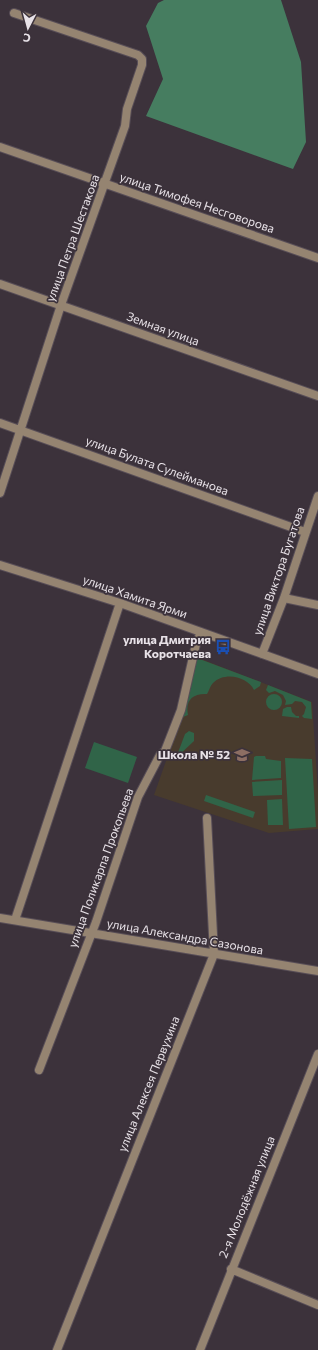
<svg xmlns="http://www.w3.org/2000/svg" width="318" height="1350" font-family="Commissioner,sans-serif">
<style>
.education{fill:#483b2d}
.green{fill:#306448}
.forest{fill:#467d60}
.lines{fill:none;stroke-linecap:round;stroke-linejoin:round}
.street-casing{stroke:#584e57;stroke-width:10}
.street{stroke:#958471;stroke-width:8}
.labels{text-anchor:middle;stroke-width:3.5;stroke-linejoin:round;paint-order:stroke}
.street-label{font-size:12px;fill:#e8e2e8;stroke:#3c323b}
.poi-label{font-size:12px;font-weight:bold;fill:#e8e2e8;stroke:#3c323b;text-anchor:end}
</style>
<rect width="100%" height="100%" fill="#3c323b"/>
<!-- education -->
<path class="education" d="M196,657l116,45 6,90v37l-49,4 -115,-38 30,-85z"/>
<!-- green -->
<path class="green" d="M197,658l64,24 -1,4 -6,4c-6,-13 -29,-19 -41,-7 -3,3 -4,8 -6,11 -14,-1 -22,6 -19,21l-5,2z
M268,685l43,17 1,17 -8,-1 -2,-2 2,-2 2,-7 -4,-5 -7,-1 -3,3 -7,1 1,-4 -3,-6 -8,-4 -6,2 -3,-3z
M266 702a8 8 0 1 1 16 0a8 8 0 1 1-16 0Z
M287,707h4l1,5 4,4h3v2l-17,-2 1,-7z
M189,731l5,2v8l-18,17 9,-24z
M94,742l43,15 -9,26 -43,-15z
M256,756h9l1,3 15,2v17l-29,2 2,-23z
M285,758l27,1 4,68 -27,2z
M282,780v15l-29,1 -1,-14z
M206,795l49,17 -2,6 -49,-17z
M282,799l1,26h-15l-1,-25z"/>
<!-- forest -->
<path class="forest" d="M164,0h117l20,62 5,80 -13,27 -147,-53 17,-37 -17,-53 12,-23z"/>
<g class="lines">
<defs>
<path id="street" d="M0,147l318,111
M0,284l318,112
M0,423l305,109
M0,493l61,-188 64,-179 2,-17 15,-44v-6l-4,-4 -124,-42
M0,565l120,38 198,71
M284,598l34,7
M262,654l22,-56 34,-102
M0,918l318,53
M15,920l105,-317
M39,1070l57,-148 42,-125 22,-42 5,-4 16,-41 15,-66 5,-12
M231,1269l87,36
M57,1350l157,-396 -7,-136
M200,1350l118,-296"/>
</defs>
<!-- street casing -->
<use href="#street" class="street-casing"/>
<!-- street -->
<use href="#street" class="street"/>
</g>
<!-- icons -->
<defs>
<symbol id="bus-bare" viewBox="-9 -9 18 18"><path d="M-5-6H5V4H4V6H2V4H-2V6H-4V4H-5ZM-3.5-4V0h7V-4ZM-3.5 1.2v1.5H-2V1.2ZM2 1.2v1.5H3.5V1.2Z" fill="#1a4fb4" stroke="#3c323b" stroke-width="2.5" paint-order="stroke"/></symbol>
<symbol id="school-bare" viewBox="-9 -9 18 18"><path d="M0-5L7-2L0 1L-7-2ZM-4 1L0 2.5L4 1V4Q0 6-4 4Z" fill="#8d6e63" stroke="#3c323b" stroke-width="2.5" paint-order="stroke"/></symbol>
</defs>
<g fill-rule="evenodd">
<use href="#bus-bare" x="212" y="636" width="22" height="22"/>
<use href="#school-bare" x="231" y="744" width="22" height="22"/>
</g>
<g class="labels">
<!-- street labels -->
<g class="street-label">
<text transform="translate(197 203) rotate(19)" y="4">улица Тимофея Несговорова</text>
<text transform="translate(73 238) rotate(-70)" y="4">улица Петра Шестакова</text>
<text transform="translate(163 329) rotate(20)" y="4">Земная улица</text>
<text transform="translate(157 466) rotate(20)" y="4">улица Булата Сулейманова</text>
<text transform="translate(279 571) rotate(-71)" y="4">улица Виктора Бугатова</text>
<text transform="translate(135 597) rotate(19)" y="4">улица Хамита Ярми</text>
<text transform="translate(101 868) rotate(-70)" y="4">улица Поликарпа Прокопьева</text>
<text transform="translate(185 937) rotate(10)" y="4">улица Александра Сазонова</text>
<text transform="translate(149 1084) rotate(-68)" y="4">улица Алексея Первухина</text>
<text transform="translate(247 1197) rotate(-68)" y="4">2-я Молодёжная улица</text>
</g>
<!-- poi labels -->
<g class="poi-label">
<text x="211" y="644">улица Дмитрия<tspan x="211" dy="14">Коротчаева</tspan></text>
<text x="230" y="759">Школа № 52</text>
</g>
</g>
<!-- north arrow -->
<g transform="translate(28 28) rotate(186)" stroke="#3c323b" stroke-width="3" paint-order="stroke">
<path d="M0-3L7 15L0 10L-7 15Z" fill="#e8e2e8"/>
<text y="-6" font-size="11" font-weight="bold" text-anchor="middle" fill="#e8e2e8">С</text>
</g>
</svg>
